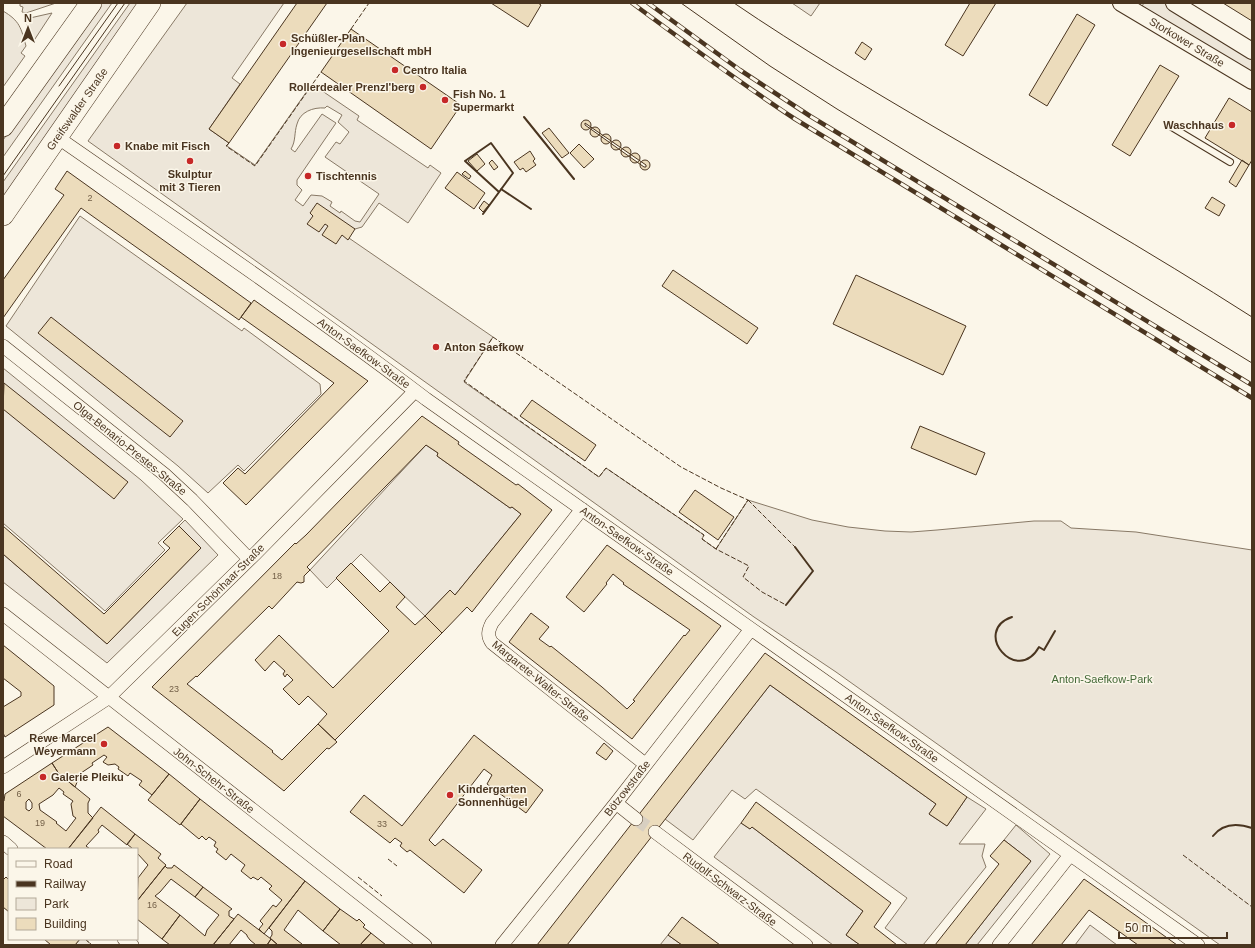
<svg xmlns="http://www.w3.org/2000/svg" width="1255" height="948" font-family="Helvetica,sans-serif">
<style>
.green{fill:#ede6d9;stroke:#887966;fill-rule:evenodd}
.building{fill:#ecdcbc;stroke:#4a3520;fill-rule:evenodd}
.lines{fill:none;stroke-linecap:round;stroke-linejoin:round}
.minor-tunnel{stroke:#d8cfc1;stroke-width:13;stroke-dasharray:13 6;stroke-linecap:butt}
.service-casing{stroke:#4a3520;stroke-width:8}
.minor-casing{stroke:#4a3520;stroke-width:14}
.tertiary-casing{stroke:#4a3520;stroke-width:18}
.primary-casing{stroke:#4a3520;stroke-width:22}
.service{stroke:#fbf6e9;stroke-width:6}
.minor{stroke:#fbf6e9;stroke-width:13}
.tertiary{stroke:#fbf6e9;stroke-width:16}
.primary{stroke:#fbf6e9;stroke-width:21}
.tram{stroke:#4a3520;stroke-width:1}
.rail-casing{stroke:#4a3520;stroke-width:4.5}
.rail{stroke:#fbf6e9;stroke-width:3;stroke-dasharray:9;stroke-linecap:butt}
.fence{stroke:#4a3520;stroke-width:1;stroke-dasharray:5 2;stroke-linecap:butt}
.wall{stroke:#4a3520;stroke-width:2}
.poi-dot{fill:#c62828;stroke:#fbf6e9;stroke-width:1.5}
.labels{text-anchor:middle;stroke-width:3;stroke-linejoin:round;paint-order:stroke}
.number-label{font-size:9px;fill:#725f47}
.poi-label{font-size:11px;font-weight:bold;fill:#4a3520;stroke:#fbf6e9;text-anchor:start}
.street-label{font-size:11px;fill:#4a3520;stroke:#fbf6e9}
.park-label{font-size:11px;fill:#436837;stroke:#fbf6e9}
</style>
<rect width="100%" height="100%" fill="#fbf6e9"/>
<!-- green -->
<path class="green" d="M20,3h36l-30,10 -4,-1 1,-5 -3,-1z
M100,3h12l-109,154v-17z
M130,3h12l-139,196v-17z
M187,3h97l-52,75 8,6 -31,45 20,14 -2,3 28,19 57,-81 47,32 -2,4 71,48 2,-3 11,8 -33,50 -29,-20 -17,24 -7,2 -44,-17 182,125 -29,45 135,95 7,-9 98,67 -2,4 14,10 32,-49 64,20 36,7 37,4 26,1 26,-2 97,-9h27l10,7 65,4 116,18v395h-32l-384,-273 -82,-55 -666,-476zM327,106l15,9 -4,7 11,10 -9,12 -4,-2 -11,15 54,37 -19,28 -5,-1 -14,-10 -1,2 -10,-7 2,-4 -10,-6 -11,-1 -8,11 -8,-6 7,-10 -5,-5v-5l39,-57 -14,-9 -27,38 -4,-3c5,-8 3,-16 6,-25 3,-12 16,-17 28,-16z
M792,3h28l-9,13z
M1144,3h24l84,51v19l-110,-67z
M3,11c17,10 18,17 23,35l-5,7 4,3 -22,31z
M52,13l-19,29 -6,-17 3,-7z
M80,216l162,115 2,-3 76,56 1,10 -77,77 -6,-6 -30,28 -30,-27 -172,-140z
M3,368l138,112 42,39 -25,24 7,7 -60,61 -102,-88z
M426,445l12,8 -1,3 73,52 2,-1 9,7 -66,81 -5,-5 -25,26 -64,-62 -34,34 -17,-18z
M185,520l33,35 -111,108 -104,-81v-28l104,90 94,-96 -22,-22z
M770,685l166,119 -7,10 18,12 20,-29 19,12 -27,35h26l-3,12 4,11 -63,78h-15l-23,-17 22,-30 -151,-109 -11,10 -13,-9 -39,50 -28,-21z
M741,823l9,6 2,-2 111,84 -17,24 14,10h-27l-119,-88z
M1016,825l34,29 -73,91h-12l66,-84 -27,-21z
M1090,925l27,20h-42z
M668,935l14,10h-22z
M80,939h5l7,6h-17z"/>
<!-- building -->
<path class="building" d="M297,3h30l-98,140 -20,-14z
M491,3h47l3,2 -13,22z
M970,3h26l-33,53 -18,-11z
M1223,3h29v18z
M1077,14l18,11 -48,81 -18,-11z
M351,29l110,76 -30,44 -110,-77z
M862,42l10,7 -7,11 -10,-7z
M1160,65l19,11 -49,80 -18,-11z
M1229,98l23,14v48l-3,5 -44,-27z
M581 125a5 5 0 1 1 10 0a5 5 0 1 1-10 0Z
M585,123l61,42v2h-2l-59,-42z
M590 132a5 5 0 1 1 10 0a5 5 0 1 1-10 0Z
M549,128l20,25 -7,5 -20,-25z
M601 139a5 5 0 1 1 10 0a5 5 0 1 1-10 0Z
M611 145a5 5 0 1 1 10 0a5 5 0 1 1-10 0Z
M579,144l15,15 -10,9 -14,-15z
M621 152a5 5 0 1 1 10 0a5 5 0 1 1-10 0Z
M530,151l5,8 -2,2 3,4 -10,7 -3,-4 -3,2 -6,-8z
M630 158a5 5 0 1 1 10 0a5 5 0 1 1-10 0Z
M477,154l8,10 -8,7 -9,-10z
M640 165a5 5 0 1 1 10 0a5 5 0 1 1-10 0Z
M492,160l6,7 -4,3 -5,-7z
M1242,160l7,5 -13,22 -7,-5z
M67,171l184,132 -12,17 -158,-112 -78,110v-38l61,-85 -9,-6z
M465,171l6,5 -2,3 -7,-5z
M457,172l28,21 -11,16 -29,-21z
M1212,197l13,8 -6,11 -14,-8z
M484,201l5,4 -6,7 -4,-4z
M317,203l38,26 -7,11 -6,-5 -6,9 -14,-9 6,-9 -3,-2 -6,8 -12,-8 6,-8 -3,-3z
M673,270l85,58 -11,16 -85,-58z
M856,275l110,51 -23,49 -110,-51z
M254,300l114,81 -122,124 -23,-22 15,-15 7,6 89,-91 -93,-66z
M51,317l132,104 -13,16 -132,-104z
M4,383l124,99 -14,17 -111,-90z
M532,400l64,45 -11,16 -65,-45z
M422,416l37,26 -1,2 4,3 54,38 2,-1 34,26 -80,102 -5,-5 -25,26 -17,-17 25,-26 5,5 66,-81 -9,-7 -2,1 -73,-52 1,-3 -12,-8 -119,122 3,3 -6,6v6l-3,1 -4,-1 -25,27 -3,-3 -72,71 -1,-1 -9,8 86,67 -1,1 10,8 36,-36 19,18 -8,7 -2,-1 -43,43 -132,-104 143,-144 1,1 10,-9z
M920,426l65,27 -9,22 -65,-27z
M695,490l39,27 -16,23 -39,-28z
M3,526l101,88 66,-66 -7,-6 16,-16 22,22 -94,96 -104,-90z
M607,545l114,81 -89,113 -123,-97 22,-29 18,14 -10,12 11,8 1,-1 51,41 25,22 8,-8 -2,-1 51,-65 1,1 5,-6 -67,-46 1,-1 -11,-9 -7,9 1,1 -23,28 -18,-15z
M351,563l29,29 10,-10 15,15 -9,10 19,18 10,-9 17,17 -107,107 -17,-16 9,-10 -19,-18 -9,9 -16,-16 10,-9 -6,-6 -2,3 -2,-3 2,-3 -11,-10 -9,10 -10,-11 24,-25 54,53 56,-57 -53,-53z
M3,645l51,41v19l-49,32 -2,-4v-26l18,-11v-4l-18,-14z
M765,653l202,144 -20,29 -18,-12 7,-10 -166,-119 -203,260h-30z
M108,727l61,47 -17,21 -13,-10 3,-4 -12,-8 -2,3 -10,-7 1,-2 -4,-3 -7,1 -5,-3 4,-5 -3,-2 -12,8 1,2 -15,10v5l-3,7 -16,-13 -7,-11z
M474,735l69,55 -17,23 -39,-29 5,-9 -8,-6 -55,71 6,6 8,-7 39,31 -18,23 -54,-43 -3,2 -7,-6 2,-3 -7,-5 -5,5 -40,-31 14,-17 38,31z
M604,743l9,8 -7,9 -10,-7z
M52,763l7,11 31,25 -2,4v10l5,5 -25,31h-21l-44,-33v-15h1l1,-7zM59,788l5,4 -1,2 10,7 -2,3 2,12 3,2 -10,13 -10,-8 1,-1 -17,-12 -1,-6 14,-9zM29,799l3,4v5l-3,3 -3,-2v-7z
M169,774l31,25 -20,26 -32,-25z
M200,799l105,82 -41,53 -5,-5 4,-5 -3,-3 13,-16 3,2 6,-7 -13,-11 3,-3 -11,-9 -3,3 -5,-3 -2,2 -10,-8 4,-6 -14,-11 -5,6 -10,-8 2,-3 -4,-3 2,-4 -7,-5 -3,3 -4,-4 -3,3 -18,-15z
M756,802l135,101 -17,24 23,18h-37l-14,-10 17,-24 -111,-84 -2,2 -9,-6z
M101,807l34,27 -8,11 -25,-20 -4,5 1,2 -13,14 4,3h-22z
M135,834l26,20 -3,4 8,7 -29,36 1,-23 10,-13 -11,-12v-4h-4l-6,-5z
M1004,840l27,21 -66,84h-30l64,-81 -9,-8z
M174,865l29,22 -8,10 -24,-18 -11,13 -5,4 25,19 -18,24 -25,-20v-18l28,-35 2,2h5z
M6,877l3,3v32l-6,-5v-27z
M1084,879l54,38 39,28h-39l-49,-35 -28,35h-30z
M305,881l35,28 -17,22 -25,-21 -14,20 18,14 -1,1h-23l-8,-7 2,-3v-4l-3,-3z
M203,887l29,22 -3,2v5l5,3 -21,26h-43l-8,-6 18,-24 25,21 2,-6 12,-15 -24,-18z
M340,909l17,12 2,-2 6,6 -2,2 8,6 -11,12h-19l-18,-14z
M238,914l33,25 -4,6h-11l-6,-5 -3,-4v-1l-6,-5 -12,15h-16z
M682,917l11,8 27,20h-38l-14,-10z
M371,933l15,12h-26z
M44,939h36l-5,6h-24z
M271,939l7,6h-11z"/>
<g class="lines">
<!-- minor-tunnel -->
<path class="minor-tunnel" d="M636,819l19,13"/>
<defs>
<path id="service" d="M1170,126l60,36"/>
<path id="minor" d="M57,137c124,86 249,171 369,262l772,546
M3,346l161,128 28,26 57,59
M582,509l-90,114c-4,8 -5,13 0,20l153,121
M3,614l422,331
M3,767l105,-69 147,-144 160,-163
M616,803l20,16
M655,832l151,113
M3,842l8,7
M124,939l8,6
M502,945l114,-142 135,-174
M999,945l71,-90"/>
<path id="tertiary" d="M1121,3l131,78
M1174,3l78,48"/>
<path id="primary" d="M3,126l88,-123
M3,215l147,-212"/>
</defs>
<!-- service casing -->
<use href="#service" class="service-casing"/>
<!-- minor casing -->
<use href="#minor" class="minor-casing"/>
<!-- tertiary casing -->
<use href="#tertiary" class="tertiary-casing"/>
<!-- primary casing -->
<use href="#primary" class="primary-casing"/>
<!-- service -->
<use href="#service" class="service"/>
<!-- minor -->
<use href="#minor" class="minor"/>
<!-- tertiary -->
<use href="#tertiary" class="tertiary"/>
<!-- primary -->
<use href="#primary" class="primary"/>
<!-- tram -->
<path class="tram" d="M681,3l89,63 67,43 415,254
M734,3c66,45 134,85 202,125 106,62 213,123 316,189
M59,86l59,-83
M3,176l122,-173"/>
<defs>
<path id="rail" d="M632,3c54,40 107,79 163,116l457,279
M648,3l92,67 70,46 442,269"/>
</defs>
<!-- rail casing -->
<use href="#rail" class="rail-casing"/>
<!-- rail -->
<use href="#rail" class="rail"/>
<!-- fence -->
<path class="fence" d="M351,29l18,-26
M229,143l-3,3 29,20 66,-94
M748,500l47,47
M716,549l32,-49 -27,-12 -40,-21 -188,-130 -29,44 135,96 7,-9 98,67 -2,4 14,10 33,17 -6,11 19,15 24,13
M1183,855l69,52
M388,859l9,7
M358,877l24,19
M85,939l7,6"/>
<!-- wall -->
<path class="wall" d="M524,117l50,62
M501,189l30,20
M483,214l30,-41 -22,-30 -26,18 34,31
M786,605l27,-34 -18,-24
M1012,617c-41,14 5,69 27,30l5,3 11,-19
M1213,836c10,-13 24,-13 39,-8"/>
</g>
<!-- markers -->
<g class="poi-dot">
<circle cx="283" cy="44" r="4"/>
<circle cx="395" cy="70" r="4"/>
<circle cx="423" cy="87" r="4"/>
<circle cx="445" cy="100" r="4"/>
<circle cx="1232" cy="125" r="4"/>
<circle cx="117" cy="146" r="4"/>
<circle cx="190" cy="161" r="4"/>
<circle cx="308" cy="176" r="4"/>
<circle cx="436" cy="347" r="4"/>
<circle cx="104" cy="744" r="4"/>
<circle cx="43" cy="777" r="4"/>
<circle cx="450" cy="795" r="4"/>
</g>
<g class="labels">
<!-- number labels -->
<g class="number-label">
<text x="90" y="201">2</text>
<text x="277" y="579">18</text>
<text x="174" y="692">23</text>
<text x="19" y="797">6</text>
<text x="40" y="826">19</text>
<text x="382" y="827">33</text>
<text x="152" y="908">16</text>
</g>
<!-- poi labels -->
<g class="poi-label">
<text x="291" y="42">Schüßler-Plan<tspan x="291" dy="13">Ingenieurgesellschaft mbH</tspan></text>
<text x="403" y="74">Centro Italia</text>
<text x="415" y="91" text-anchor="end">Rollerdealer Prenzl'berg</text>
<text x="453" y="98">Fish No. 1<tspan x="453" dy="13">Supermarkt</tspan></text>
<text x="1224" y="129" text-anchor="end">Waschhaus</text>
<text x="125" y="150">Knabe mit Fisch</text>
<text x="190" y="178" text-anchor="middle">Skulptur<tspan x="190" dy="13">mit 3 Tieren</tspan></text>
<text x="316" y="180">Tischtennis</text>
<text x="444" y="351">Anton Saefkow</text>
<text x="96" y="742" text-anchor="end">Rewe Marcel<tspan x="96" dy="13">Weyermann</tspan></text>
<text x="51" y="781">Galerie Pleiku</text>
<text x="458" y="793">Kindergarten<tspan x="458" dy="13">Sonnenhügel</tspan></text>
</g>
<!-- street labels -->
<g class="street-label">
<text transform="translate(1187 42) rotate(31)" y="4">Storkower Straße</text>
<text transform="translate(77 109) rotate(-55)" y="4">Greifswalder Straße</text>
<text transform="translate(364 353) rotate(36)" y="4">Anton-Saefkow-Straße</text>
<text transform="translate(130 448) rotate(39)" y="4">Olga-Benario-Prestes-Straße</text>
<text transform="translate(627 541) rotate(35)" y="4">Anton-Saefkow-Straße</text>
<text transform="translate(218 590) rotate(-45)" y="4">Eugen-Schönhaar-Straße</text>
<text transform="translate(541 681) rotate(39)" y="4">Margarete-Walter-Straße</text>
<text transform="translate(892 728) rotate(35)" y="4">Anton-Saefkow-Straße</text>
<text transform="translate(214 780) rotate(38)" y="4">John-Schehr-Straße</text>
<text transform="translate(627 788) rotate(-52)" y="4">Bötzowstraße</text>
<text transform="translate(730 889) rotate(37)" y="4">Rudolf-Schwarz-Straße</text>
</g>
<!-- park labels -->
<g class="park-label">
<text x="1102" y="683">Anton-Saefkow-Park</text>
</g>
</g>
<!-- border -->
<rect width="1255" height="948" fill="none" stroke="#4a3520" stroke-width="8"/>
<!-- legend -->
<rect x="8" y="848" width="130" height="92" fill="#fbf6e9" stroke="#b4a999"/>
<rect x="16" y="861" width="20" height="6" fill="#fbf6e9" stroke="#b4a999"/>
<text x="44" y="868" font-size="12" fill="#4a3520">Road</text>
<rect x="16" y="881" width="20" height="6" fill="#4a3520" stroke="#b4a999"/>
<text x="44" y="888" font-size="12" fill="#4a3520">Railway</text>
<rect x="16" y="898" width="20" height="12" fill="#ede6d9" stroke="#b4a999"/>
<text x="44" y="908" font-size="12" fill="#4a3520">Park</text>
<rect x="16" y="918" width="20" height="12" fill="#ecdcbc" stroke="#b4a999"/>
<text x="44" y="928" font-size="12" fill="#4a3520">Building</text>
<!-- north arrow -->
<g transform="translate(28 28)" stroke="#fbf6e9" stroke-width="3" paint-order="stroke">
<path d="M0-3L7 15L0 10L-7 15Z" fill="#4a3520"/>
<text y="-6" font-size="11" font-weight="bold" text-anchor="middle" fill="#4a3520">N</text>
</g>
<!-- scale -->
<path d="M1119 932v6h108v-6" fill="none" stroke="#4a3520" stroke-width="2"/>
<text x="1125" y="932" font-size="12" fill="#4a3520" stroke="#fbf6e9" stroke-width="3" paint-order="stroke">50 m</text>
</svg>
